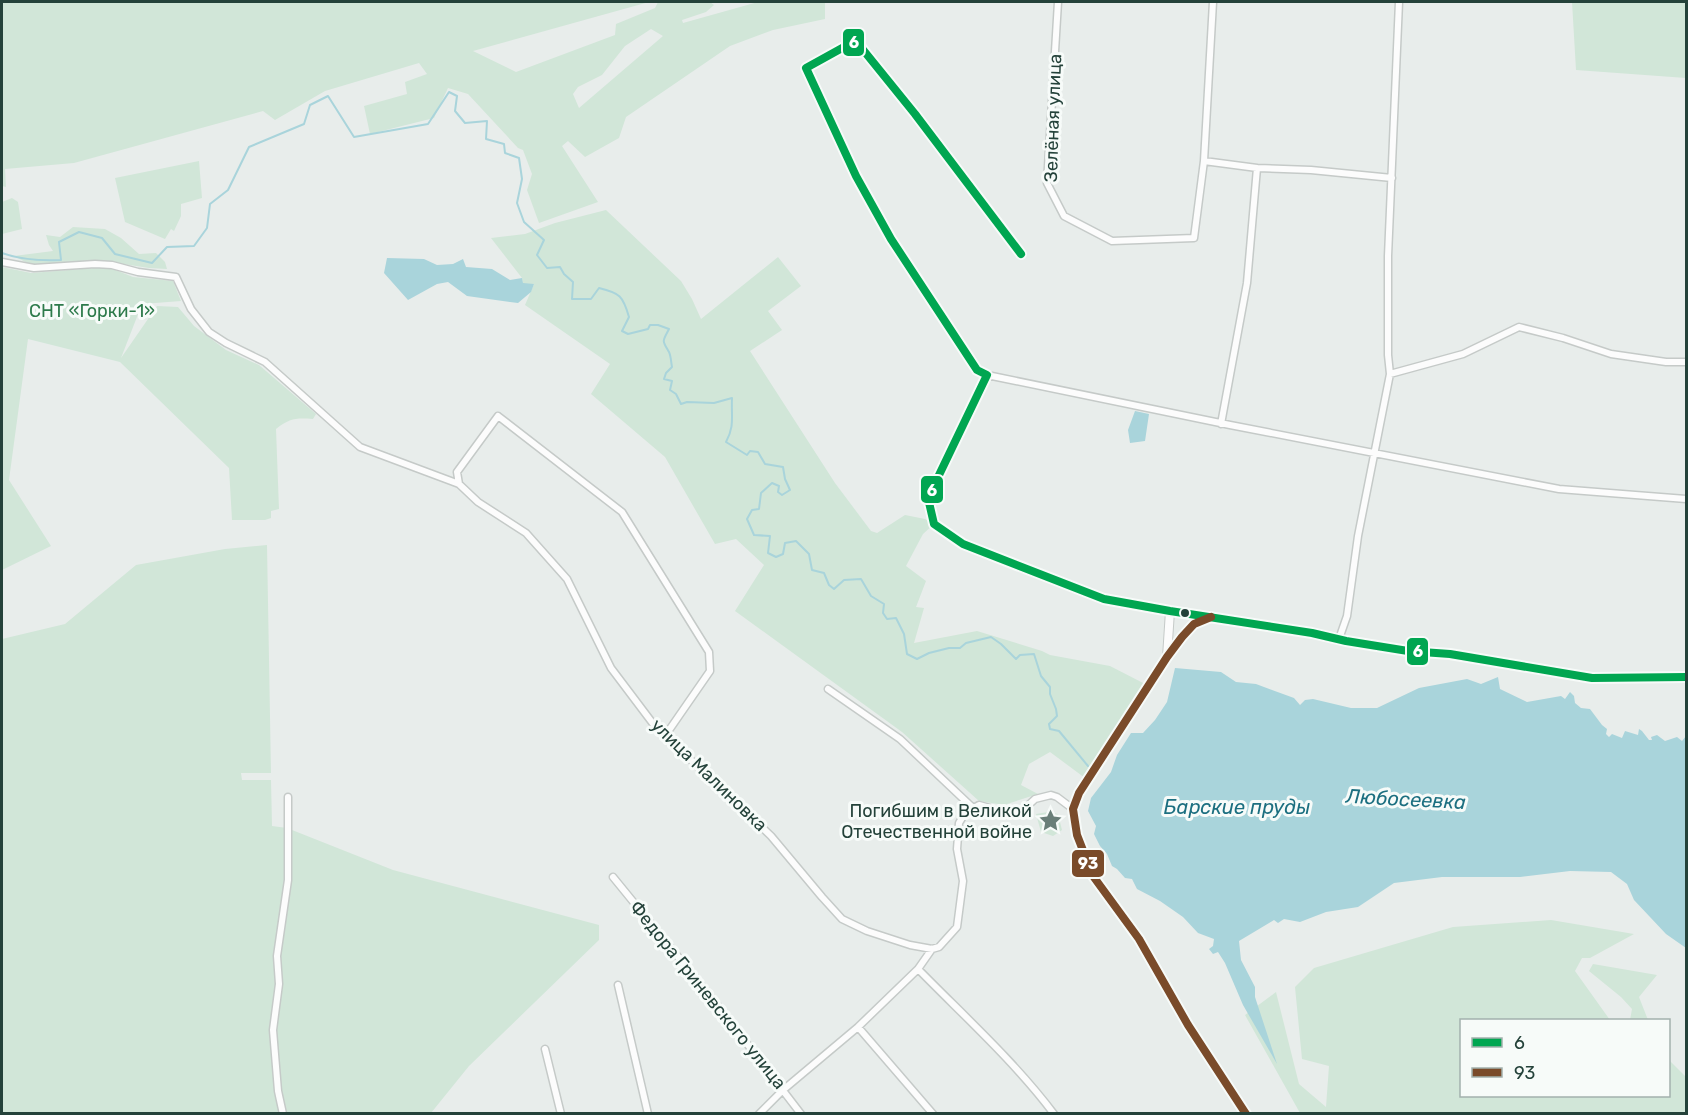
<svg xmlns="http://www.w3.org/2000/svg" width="1688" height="1115" font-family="Rubik,sans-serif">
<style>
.green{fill:#d1e6d8;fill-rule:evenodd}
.water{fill:#a9d4db}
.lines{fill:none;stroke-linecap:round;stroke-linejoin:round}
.stream{stroke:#a9d4db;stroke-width:2}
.minor-casing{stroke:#c5cac8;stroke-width:9}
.tertiary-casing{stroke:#c5cac8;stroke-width:10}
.minor{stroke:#fcfcfc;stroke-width:6}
.tertiary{stroke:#fcfcfc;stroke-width:8}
.bus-1-casing{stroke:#f7fbf9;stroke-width:12}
.bus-2-casing{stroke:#f7fbf9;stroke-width:12}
.bus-1{stroke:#00a651;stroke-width:8}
.bus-2{stroke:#7a4b2a;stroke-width:8}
.bus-dot{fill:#24423a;stroke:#f7fbf9;stroke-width:2}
.labels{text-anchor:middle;stroke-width:6;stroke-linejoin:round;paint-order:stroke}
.street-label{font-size:18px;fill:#24423a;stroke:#f7fbf9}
.park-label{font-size:18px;fill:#2d7a4b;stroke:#f7fbf9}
.poi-label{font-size:18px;fill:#24423a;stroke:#f7fbf9;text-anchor:end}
.water-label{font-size:20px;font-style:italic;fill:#1c6f80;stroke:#f7fbf9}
.line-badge{stroke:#f7fbf9;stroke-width:2}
.badge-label{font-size:16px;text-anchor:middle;font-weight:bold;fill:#fff}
</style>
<rect width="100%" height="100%" fill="#e8edeb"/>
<!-- green -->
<path class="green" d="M2,2h647l-176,49 43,21 99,-37 1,-11 39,-16 3,-6h52l4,3 -8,7 -24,8 1,3 75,-21h67v17l-52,11 -43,16 -104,71 -7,21 -34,19 -17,-16 -6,5 36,56 -59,21 -12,-33 5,-16 -9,-24 -5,-2 -50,-54 -20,-6 -14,30 -64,16 -6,-28 43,-12 -2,-12 22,-8 -8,-11 -94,28 -50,29 -12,-9 -189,52 -69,6 1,18 -4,-1zM651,29l12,7 -84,72 -6,-14 5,-7 24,-12 23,-29z
M1572,2h114v76l-110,-8z
M199,161l3,37 -21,6v12l-7,15 -3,-2 -6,10 -40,-17 -10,-44z
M12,198l6,4 4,27 -20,5v-32z
M606,210l75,71 11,18 9,20 77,-62 23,29 -33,25 14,19 -32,21 85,132 36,48 6,2 28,-18 20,4 9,5 -11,10 -17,32 20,15 -10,26 8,1 -10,35 63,-12 65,20 8,4 60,11 37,19 -62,93 -35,-26 -21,12 -8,21 17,9 -34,11 -25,-4 -77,-69 -167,-121 29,-46 -28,-26 -21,5 -50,-87 -74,-63 19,-30 -85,-59 9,-21h-11l-1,-6 -31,-40 34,-4 30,-11z
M73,227l32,2 16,9 18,16 17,-1 9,9 2,7 -18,-1 -45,-7h-22l-51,4 -17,-9 39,-5 -4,-6 -3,-10 14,2z
M2,267l29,6 77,-6 25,10 40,4 8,20 -39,3 -21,54 36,-52 21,1 16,19 32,24 33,15 57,49 -3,5c-17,-1 -23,-1 -37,10l3,80 -8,2v7l-6,2h-33l-3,-52 -109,-106 -92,-23 -19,141 42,66 -49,24z
M267,545l4,228h-30l1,7h29l1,46 15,2 106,42 206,55v15l-130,126 -38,47h-429v-474l63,-15 71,-59 89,-16z
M1048,812l10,2 4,16 -9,6 -12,-4 -5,-18z
M1551,920l83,14 -44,24h-8l-7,13 35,49h-148v76h206l1,-36 17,17v36h-386l-55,-98 31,-23 23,92 27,23 3,-41 -27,-7 -7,-72 19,-19 139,-41z
M1593,964l64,11 -18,22 9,23h-18l2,-11 -11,-12 -32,-26z"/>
<!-- water -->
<path class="water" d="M387,258l37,1 13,6 16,-1 10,-5 3,8 26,2 18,11 12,-2 1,5 11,1 -3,8 -13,11 -51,-7 -19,-14 -11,2 -29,16 -24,-27z
M1135,411l14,3 -4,27 -15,2 -2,-13z
M1175,668l46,4 15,10 20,2 38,14 6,7 5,-5 8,-1 38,9h26l42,-20 48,-9 14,5 17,-7 2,12 27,13 34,-6 4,3 5,-7 4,4 1,7 6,5 9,1 12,16 5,4 -1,5 3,3 3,-3 10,4 3,-7 13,4 1,-6 3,2 7,9h3l-1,-3 6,-2 8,6 12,-4 5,4 4,-5v212l-20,-14 -32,-34 -7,-16 -16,-12 -41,-1 -50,6h-78l-48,6 -36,24 -32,5 -26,10 -16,-3 -6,4 -4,-3 -35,21 2,19 14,27v10l22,67 -34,-59 -18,-42 -7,-11 -5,2 -4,-5 4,-3 1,-7 -16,-6 -15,-16 -23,-16 -23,-12 -5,-10 -7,-1 -8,-9 -5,-3 -5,-12 -7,-8 -6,-12 2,-8 -8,-15 3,-13 20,-26 6,-17 14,-22h12l12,-13 12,-18z"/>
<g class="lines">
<!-- stream -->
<path class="stream" d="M2,253c19,7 38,8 59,7l-2,-18 20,-10 23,6 13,16 37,9 15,-16 27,-1 13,-18 3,-24 18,-14 21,-43 55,-23 6,-19 18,-9 26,41 74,-13 21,-32 8,4 -2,15 10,12 22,-2 -1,18 18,5 1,9 14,5 3,21 -5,24 7,19 20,18 -7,15 10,13 13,-1 4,7 9,8 -1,17h19l8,-11c21,5 24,8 30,29l-7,14 6,3 20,-5 2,-4h8l11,4c-7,13 -7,11 0,23 2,4 2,10 3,15l-6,6 -2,6 8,2 -2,9 6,4 5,10 6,-2 27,1 18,-5c-1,18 3,28 -6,44l21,13 3,-4 8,1 7,12 18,3 2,12 5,11 -8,5 -4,-3 1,-6 -7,-3 -11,10 -2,16 -7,1 -5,9 7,16 16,1 -2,17 8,4 7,-3 2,-11 11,-2 13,13 3,16 12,3 5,12 5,4 10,-9 17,-1 10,17 13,8 -1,9 4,6 9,-1 8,16 3,20 10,5 12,-6 20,-5h11l6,-5 25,-6 10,7 15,15 4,-4 14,-1 7,22 9,11v7l6,15 1,7 -8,8 1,5 9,2 29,35"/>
<defs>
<path id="minor" d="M1058,2l-11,181 17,33 48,25 82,-3 10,-77 53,7
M1204,161l9,-159
M1021,254l-106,-140 -55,-68 -7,-4 -47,26 50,108 35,63 86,131 10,5 -59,123 6,26 29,20 141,55 66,12
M2,262l32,6 61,-4 17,1 26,7 38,5 15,32 18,23 17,11 39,19 95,85 99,37 19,18 48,31 41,46 44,89 43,57 117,111 51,61 20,22 25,12 43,14 22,4 7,-2 18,-20 6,-46 -6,-32 2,-26 6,-10 14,-8 32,9 11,-3 13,-12 16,-4 6,2 16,12
M1390,374l73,-20 56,-27 44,11 48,16 55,8h20
M987,375l243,50 329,64 127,10
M1221,424l26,-141 10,-115 54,2 81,8
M459,484l-2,-12 41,-56 124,96 87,140 1,19 -45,65
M1211,617l101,16 34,8 62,10 42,3 142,24 94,-1
M1339,639l8,-23 11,-80 32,-162 -2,-19v-99l11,-254
M828,689l72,50 73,69
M613,877l102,125 86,112
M932,949l-14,20c46,47 96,92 136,145
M618,985l30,129
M858,1027l75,87
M545,1049l16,65
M283,1114l-5,-23 -5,-61 6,-46 -2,-28 11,-76v-83
M759,1114l24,-24 75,-63 60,-58"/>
<path id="tertiary" d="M1211,617l-17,7 -12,13 -15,20 -88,136 -6,16 4,26 16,41 46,63 49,86 58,89
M1167,657l3,-46 40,6"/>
</defs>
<!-- minor casing -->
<use href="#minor" class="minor-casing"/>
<!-- tertiary casing -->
<use href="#tertiary" class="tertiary-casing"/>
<!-- minor -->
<use href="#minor" class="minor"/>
<!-- tertiary -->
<use href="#tertiary" class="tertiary"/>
<defs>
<path id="bus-1" d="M1021,254l-106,-140 -55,-68 -7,-4 -47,26 50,108 35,63 86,131 10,5 -59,123 6,26 29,20 141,55 66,12 142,22 34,8 62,10 42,3 142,24 94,-1"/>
<path id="bus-2" d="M1211,617l-17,7 -12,13 -15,20 -88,136 -6,16 4,26 16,41 46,63 49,86 58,89"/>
</defs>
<!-- bus-1 casing -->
<use href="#bus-1" class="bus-1-casing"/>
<!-- bus-2 casing -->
<use href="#bus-2" class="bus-2-casing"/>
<!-- bus-1 -->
<use href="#bus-1" class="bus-1"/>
<!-- bus-2 -->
<use href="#bus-2" class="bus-2"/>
</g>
<!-- icons -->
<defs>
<symbol id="sight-bare" viewBox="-9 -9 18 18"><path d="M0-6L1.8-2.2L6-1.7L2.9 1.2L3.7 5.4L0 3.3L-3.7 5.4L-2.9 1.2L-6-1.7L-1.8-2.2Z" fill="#697e78" stroke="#f7fbf9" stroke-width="2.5" paint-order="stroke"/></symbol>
</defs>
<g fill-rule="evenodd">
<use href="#sight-bare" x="1034" y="804" width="33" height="33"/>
</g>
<!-- markers -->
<circle class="bus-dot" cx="1185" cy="613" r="5"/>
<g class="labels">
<!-- street labels -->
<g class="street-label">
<text transform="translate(1053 118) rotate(-88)" y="6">Зелёная улица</text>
<text transform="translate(709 775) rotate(44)" y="6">улица Малиновка</text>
<text transform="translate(708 995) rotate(51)" y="6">Федора Гриневского улица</text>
</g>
<!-- park labels -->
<g class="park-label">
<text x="92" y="317">СНТ «Горки-1»</text>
</g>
<!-- poi labels -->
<g class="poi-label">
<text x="1032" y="817">Погибшим в Великой<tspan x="1032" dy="21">Отечественной войне</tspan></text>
</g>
<!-- water labels -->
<g class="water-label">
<text transform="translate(1406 799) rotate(3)" y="7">Любосеевка</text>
<text x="1237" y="814">Барские пруды</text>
</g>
</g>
<g class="line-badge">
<rect x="842" y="28" width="23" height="29" rx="6" fill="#00a651"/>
<rect x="920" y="475" width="24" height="29" rx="6" fill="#00a651"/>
<rect x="1406" y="637" width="23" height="29" rx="6" fill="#00a651"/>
<rect x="1071" y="849" width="34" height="29" rx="6" fill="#7a4b2a"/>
</g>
<g class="badge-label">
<text x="854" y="48">6</text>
<text x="932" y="496">6</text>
<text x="1418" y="657">6</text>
<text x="1088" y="869">93</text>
</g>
<!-- border -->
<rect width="1688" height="1115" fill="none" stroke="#24423a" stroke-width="6"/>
<!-- legend -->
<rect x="1460" y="1019" width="210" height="78" fill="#f7fbf9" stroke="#a3b1ad" stroke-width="1.5"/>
<rect x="1472" y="1038" width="30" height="9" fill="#00a651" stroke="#a3b1ad" stroke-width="1.5"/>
<text x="1514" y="1049" font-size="18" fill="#24423a">6</text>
<rect x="1472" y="1068" width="30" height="9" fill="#7a4b2a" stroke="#a3b1ad" stroke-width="1.5"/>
<text x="1514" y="1079" font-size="18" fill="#24423a">93</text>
</svg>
